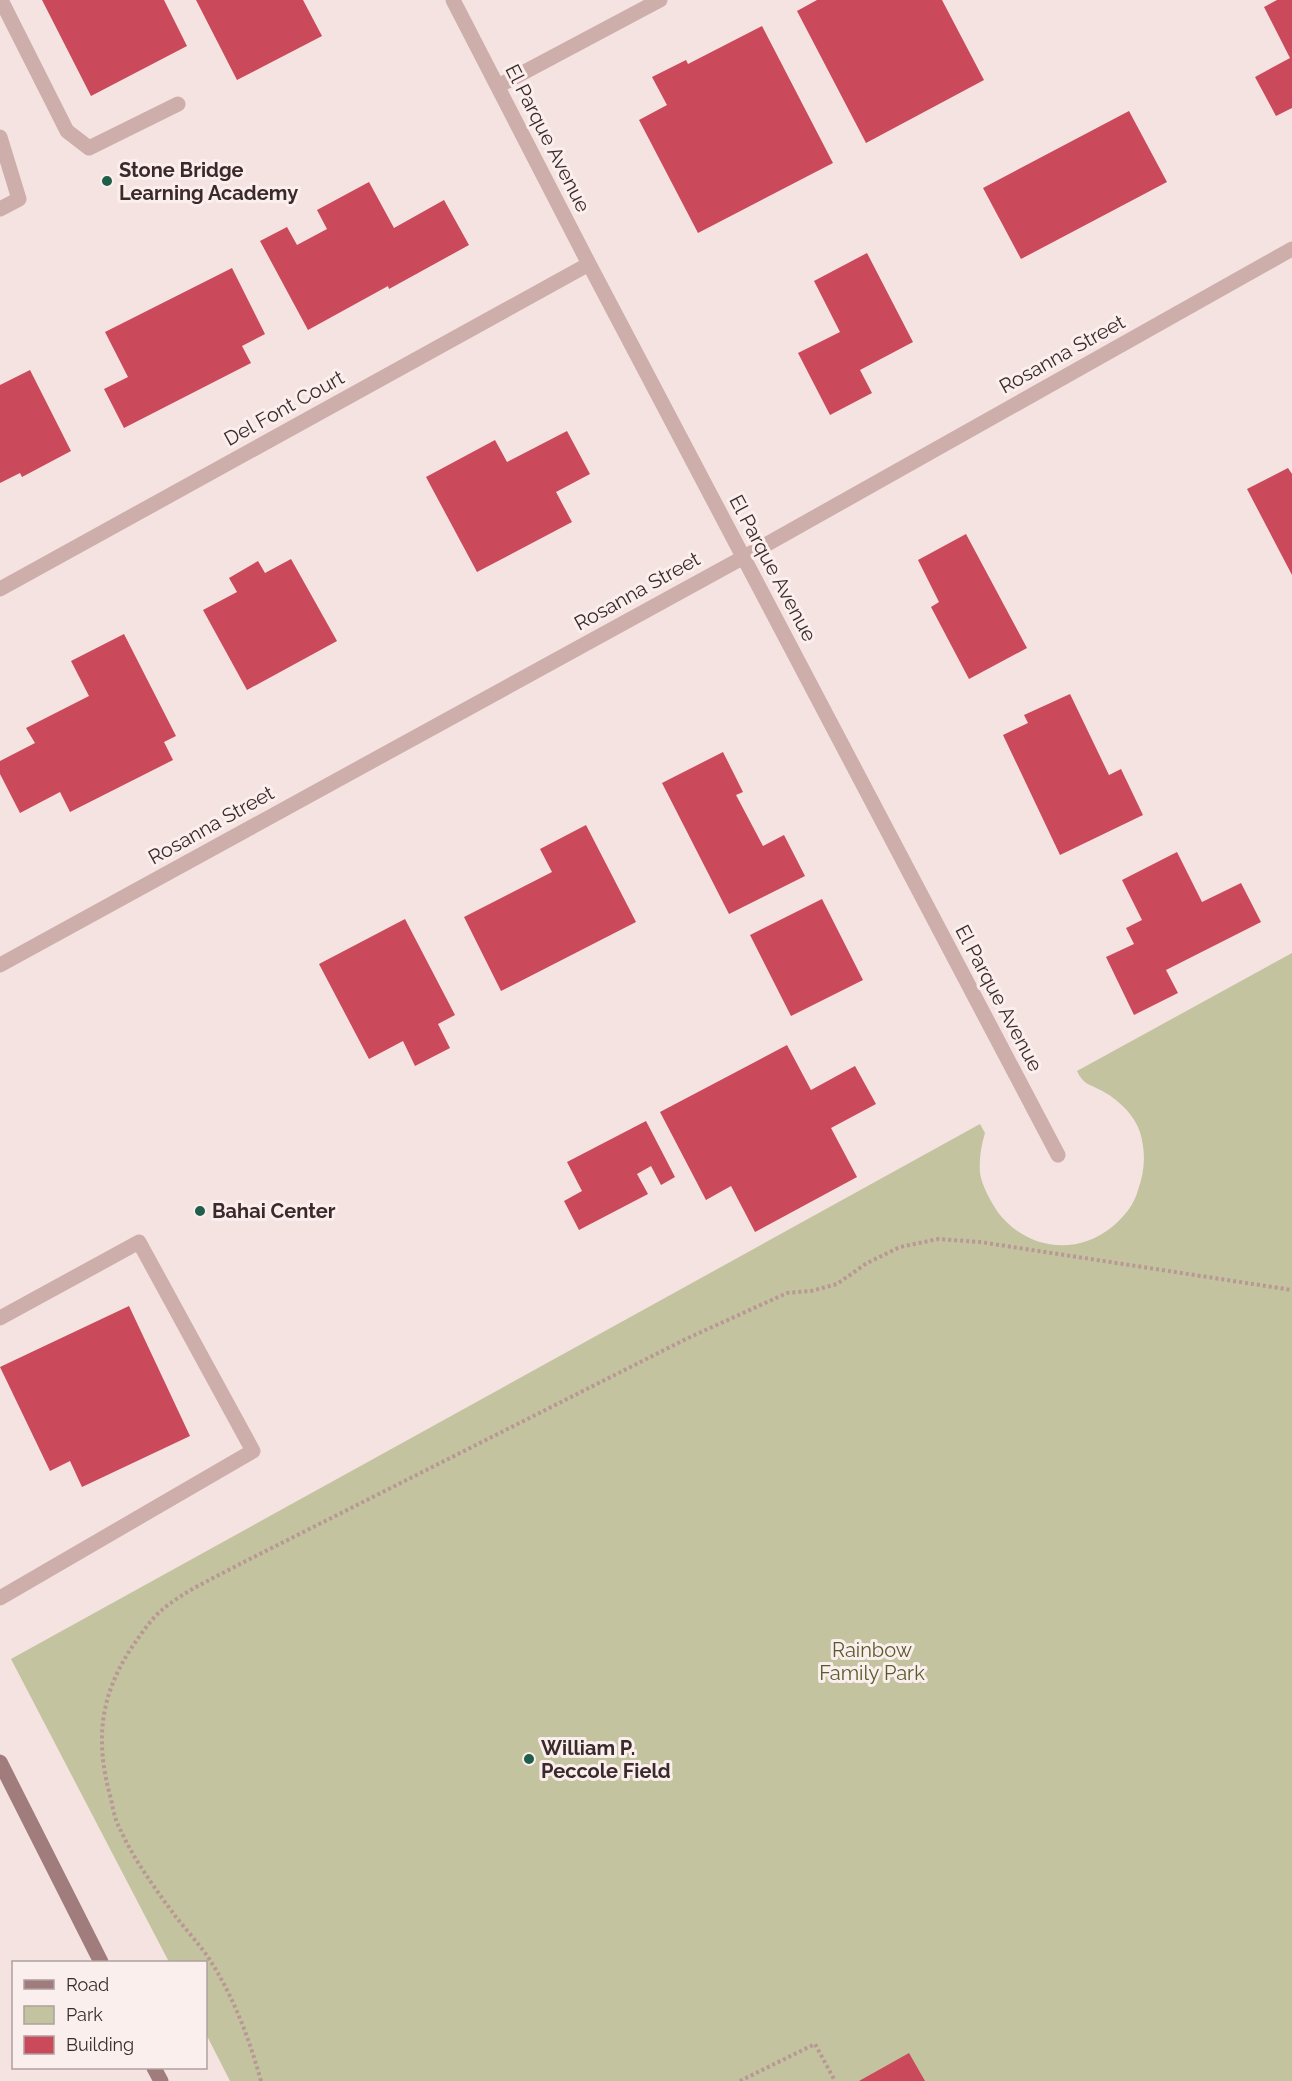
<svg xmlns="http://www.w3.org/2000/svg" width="1292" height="2081" font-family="Raleway,sans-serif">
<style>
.green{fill:#c4c39f}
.building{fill:#ca495a}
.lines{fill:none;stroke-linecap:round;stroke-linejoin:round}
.path{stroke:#b99795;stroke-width:4;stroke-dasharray:3 3;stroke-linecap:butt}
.service{stroke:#cdaeab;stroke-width:15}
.minor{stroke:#cdaeab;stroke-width:15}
.secondary{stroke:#a17c7c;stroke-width:15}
.poi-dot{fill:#1e5e4a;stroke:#fbefed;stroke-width:2}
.labels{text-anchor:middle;stroke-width:6;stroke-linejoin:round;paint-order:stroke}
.street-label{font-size:20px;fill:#3b2a2b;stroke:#fbefed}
.poi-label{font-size:20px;font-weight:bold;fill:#3b2a2b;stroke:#fbefed;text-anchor:start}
.park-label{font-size:20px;fill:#5a5a2d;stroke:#fbefed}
</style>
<rect width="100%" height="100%" fill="#f4e3e0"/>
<!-- green -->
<path class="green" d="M1292,953v1128h-1062l-24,-47v-72h-37l-158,-303 969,-535 5,9c-4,13 -6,26 -5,40 2,13 10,27 17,38 28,38 78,46 115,16 12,-10 22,-22 26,-37 7,-20 8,-37 2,-58 -6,-17 -20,-31 -36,-40 -13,-8 -20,-6 -27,-21z"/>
<!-- building -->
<path class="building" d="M42,0h122l23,46 -96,50z
M196,0h107l19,36 -85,44z
M817,0h125l42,80 -118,63 -69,-132z
M1277,0h15v108l-16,8 -21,-39 35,-19 -26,-51z
M762,26l71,137 -135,70 -59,-113 28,-15 -15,-28 34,-17 2,4z
M1129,111l38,71 -146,77 -38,-71z
M369,182l25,46 50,-28 25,45 -80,44 -1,-3 -80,44 -48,-89 27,-14 10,18 30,-16 -10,-19z
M867,253l46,89 -53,28 12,23 -42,22 -32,-62 42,-21 -26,-51z
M232,268l33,66 -23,12 9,17 -127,65 -20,-39 24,-12 -23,-45z
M30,370l41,81 -49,26 -2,-4 -20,10v-98z
M567,431l23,43 -34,18 16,30 -95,50 -51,-95 69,-37 12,22z
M1288,468l4,6v101l-45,-86z
M966,534l61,114 -58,31 -38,-72 8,-5 -21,-42z
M291,559l46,82 -90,49 -44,-80 34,-18 -8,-14 29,-17 7,12z
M124,634l52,102 -12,6 9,18 -103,52 -10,-20 -40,21 -20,-39v-13l35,-18 -9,-15 63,-32 -18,-35z
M1070,694l39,81 12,-6 22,46 -83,40 -57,-120 25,-12 -4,-8z
M723,752l20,40 -7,3 27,51 21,-11 21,41 -76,38 -67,-131z
M586,825l50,97 -135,69 -37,-74 88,-45 -12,-23z
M1177,852l25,50 39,-19 20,39 -95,48 12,23 -44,22 -28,-58 28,-13 -8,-16 16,-8 -20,-40z
M822,899l41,81 -72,36 -41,-81z
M405,919l50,96 -17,9 12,24 -35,18 -12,-25 -34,18 -50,-95z
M787,1045l24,45 44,-24 21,38 -45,24 26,49 -102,55 -24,-46 -25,14 -46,-88z
M646,1121l29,56 -14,8 -10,-19 -14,8 11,20 -69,36 -15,-29 18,-10 -15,-29z
M129,1306l61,130 -108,51 -12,-26 -20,10 -50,-104z
M909,2053l16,28h-66z"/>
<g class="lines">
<!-- path -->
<path class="path" d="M261,2081c-12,-43 -27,-83 -51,-121 -10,-15 -23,-29 -34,-43 -20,-27 -42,-57 -56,-88 -5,-9 -7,-20 -9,-30 -16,-57 -12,-102 21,-152 9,-13 19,-28 31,-38 23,-19 53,-32 79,-46l446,-225 99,-45 24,-2 26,-7 30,-21 33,-16 38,-8 42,3 312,48
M740,2081l75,-37 20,37"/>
<!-- service -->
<path class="service" d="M1,0l66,131 22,17 89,-44
M498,86l162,-86
M0,137l19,62 -19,10
M0,1318l139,-76 114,209 -253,147"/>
<!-- minor -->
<path class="minor" d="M453,0l136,264 469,891
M0,589l589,-325
M0,965l744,-408 548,-308"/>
<!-- secondary -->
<path class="secondary" d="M0,1762l101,200
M154,2068l7,13"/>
</g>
<!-- markers -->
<g class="poi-dot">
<circle cx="107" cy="181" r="6"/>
<circle cx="200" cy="1211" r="6"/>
<circle cx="529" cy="1759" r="6"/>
</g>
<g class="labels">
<!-- street labels -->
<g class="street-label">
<text transform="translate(548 138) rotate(63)" y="7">El Parque Avenue</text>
<text transform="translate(1062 354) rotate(-29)" y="7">Rosanna Street</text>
<text transform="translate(284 408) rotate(-29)" y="7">Del Font Court</text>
<text transform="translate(773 568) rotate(62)" y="7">El Parque Avenue</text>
<text transform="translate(637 591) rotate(-29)" y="7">Rosanna Street</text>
<text transform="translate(211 825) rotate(-29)" y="7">Rosanna Street</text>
<text transform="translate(999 998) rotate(62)" y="7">El Parque Avenue</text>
</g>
<!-- poi labels -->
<g class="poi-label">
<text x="119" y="177">Stone Bridge<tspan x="119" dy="23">Learning Academy</tspan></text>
<text x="212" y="1218">Bahai Center</text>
<text x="541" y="1755">William P.<tspan x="541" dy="23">Peccole Field</tspan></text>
</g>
<!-- park labels -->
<g class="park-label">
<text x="872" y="1657">Rainbow<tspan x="872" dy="23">Family Park</tspan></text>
</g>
</g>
<!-- legend -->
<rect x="12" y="1961" width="195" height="108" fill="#fbefed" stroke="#aea09f" stroke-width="1.5"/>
<rect x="24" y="1980" width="30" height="9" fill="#a17c7c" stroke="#aea09f" stroke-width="1.5"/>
<text x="66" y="1991" font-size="18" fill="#3b2a2b">Road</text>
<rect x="24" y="2006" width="30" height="18" fill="#c4c39f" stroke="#aea09f" stroke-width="1.5"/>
<text x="66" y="2021" font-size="18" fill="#3b2a2b">Park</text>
<rect x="24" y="2036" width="30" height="18" fill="#ca495a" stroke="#aea09f" stroke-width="1.5"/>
<text x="66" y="2051" font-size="18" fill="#3b2a2b">Building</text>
</svg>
